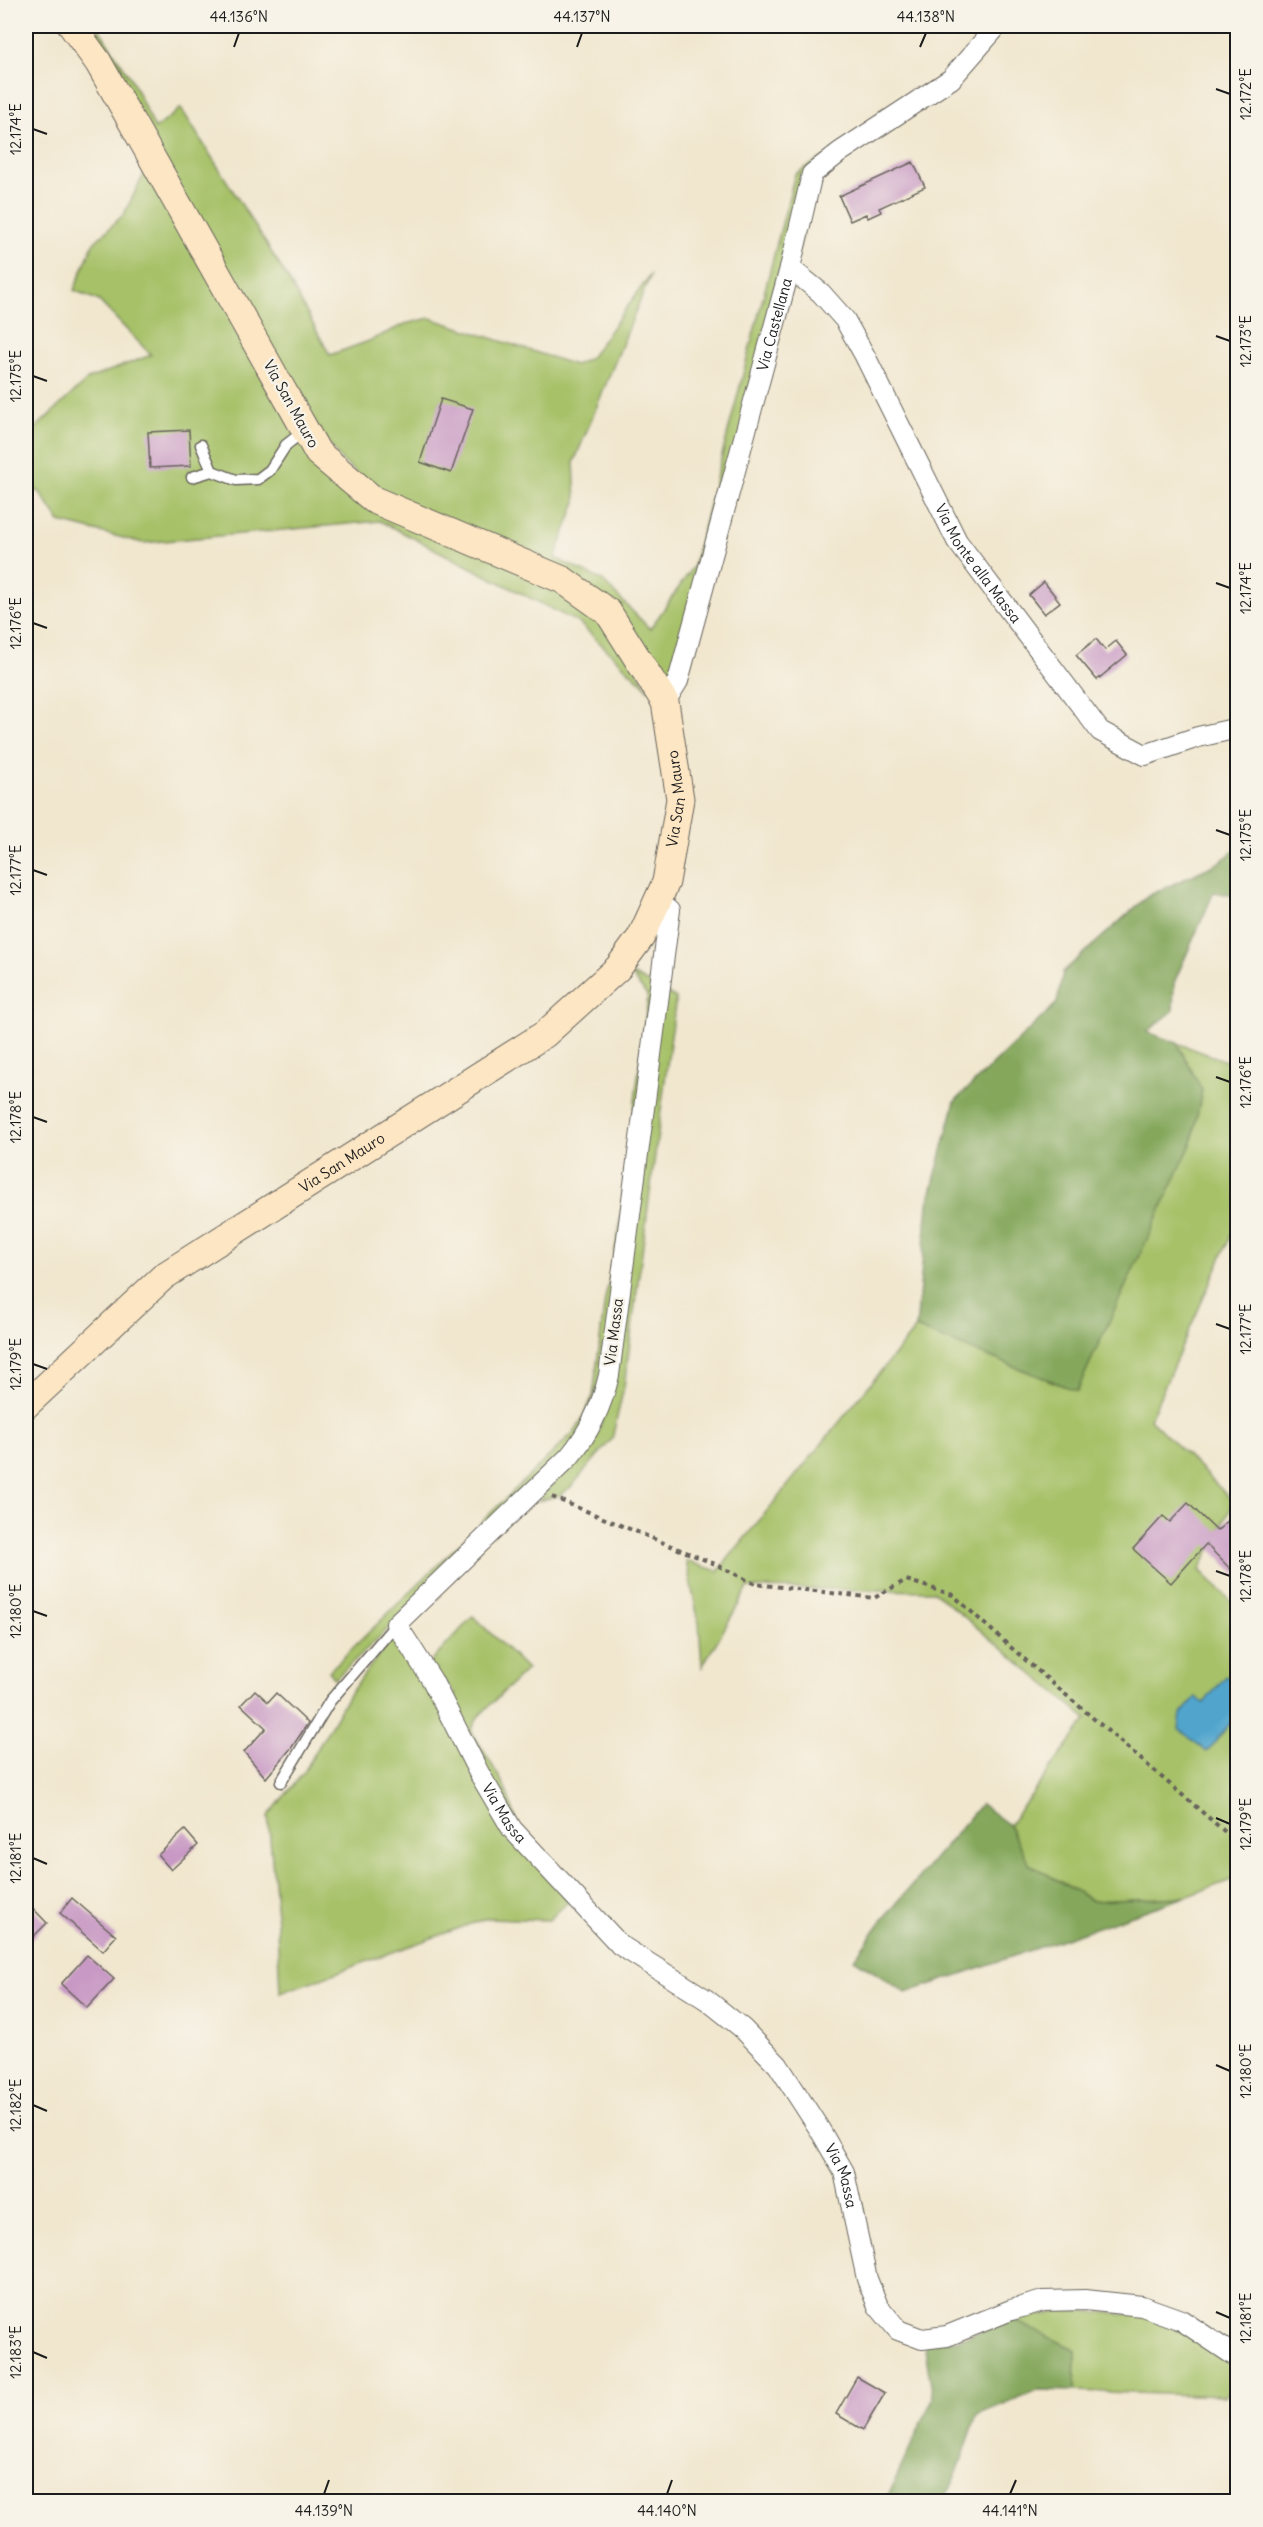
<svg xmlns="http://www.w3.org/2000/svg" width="1263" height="2527" font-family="Delius,sans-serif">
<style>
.green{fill:#a6c168;stroke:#616e42;stroke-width:1.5}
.forest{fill:#84a75c;stroke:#50623c;stroke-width:1.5}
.water{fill:#51a5cd;stroke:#366074;stroke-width:1.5}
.building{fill:#c899c4}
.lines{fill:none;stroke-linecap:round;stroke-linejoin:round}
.lane-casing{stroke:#67635b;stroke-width:13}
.street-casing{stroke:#67635b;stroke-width:22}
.secondary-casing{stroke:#67635b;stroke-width:29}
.path{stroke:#67635b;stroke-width:4;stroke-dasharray:4.5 4.5;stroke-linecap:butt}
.lane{stroke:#fff;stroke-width:10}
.street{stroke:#fff;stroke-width:20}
.secondary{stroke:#fce6c4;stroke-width:27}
.ticks{fill:none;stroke:#1c1c1c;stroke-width:2}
.labels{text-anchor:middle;stroke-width:5;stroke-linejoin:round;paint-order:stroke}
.street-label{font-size:15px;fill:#1c1c1c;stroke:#f7f3e8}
.neatline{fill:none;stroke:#1c1c1c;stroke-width:2}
.ticks-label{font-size:15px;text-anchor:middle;fill:#1c1c1c}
</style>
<rect width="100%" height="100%" fill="#f7f3e8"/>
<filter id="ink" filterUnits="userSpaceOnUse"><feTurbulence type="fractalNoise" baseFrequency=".0167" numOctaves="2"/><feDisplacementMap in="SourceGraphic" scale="12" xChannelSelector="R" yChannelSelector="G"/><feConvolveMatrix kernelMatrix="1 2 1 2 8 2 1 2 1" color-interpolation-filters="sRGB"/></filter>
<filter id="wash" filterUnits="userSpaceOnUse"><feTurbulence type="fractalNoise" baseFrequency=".008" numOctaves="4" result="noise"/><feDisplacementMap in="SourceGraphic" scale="24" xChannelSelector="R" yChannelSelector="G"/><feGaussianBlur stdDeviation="1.35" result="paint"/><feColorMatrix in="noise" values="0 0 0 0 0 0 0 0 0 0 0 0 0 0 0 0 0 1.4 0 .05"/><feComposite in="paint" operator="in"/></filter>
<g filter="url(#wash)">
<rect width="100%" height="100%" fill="#f1e7cf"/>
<!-- green -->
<path class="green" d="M83,26h14l35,54 23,49 26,-21 106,169 43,78 39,-14 36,-17 25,-6 145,47 15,-7 61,-84 -77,188 2,40 -21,56 47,22 48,49 43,-62 102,-393 30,-18 -147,517 -14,10 -14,-32 -27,-34 -249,-129 -34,-29 -41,-59z
M150,162l162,291 254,138 43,35 40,64 -70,-67 -199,-102 -237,22 -83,-21 -21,-31 -13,1v-55l62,-58 63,-24 -52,-54 -25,-11 19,-46 31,-30z
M630,973l46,25 -52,389 -12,52 -41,48 -13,9 -20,5 60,-69 13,-37 -4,-38 -27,84 -64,67 -181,171 -6,-8 248,-242 16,-33 12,-97 14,-69 29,-233z
M1177,1043l60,22v157l-87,197 84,83 -34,68 37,37v271l-52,19 -92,4 -64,-37 -20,-39 78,-106 -154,-128 -185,-3 -46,79 -3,-44 -13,-62 32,10 198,-243 161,63 125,-301z
M473,1616l54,53 -49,48 -7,13 33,55 15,42 -5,-2 -66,-124 8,-7 -28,-29z
M392,1637l37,49 139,216 -19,18 -62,-2 -207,75 -4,-88 -8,-89 36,-44 44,-76z
M1066,2310l78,5 57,25 36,30v14l-12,12 -150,-5 1,-41 -63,-30z"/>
<!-- forest -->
<path class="forest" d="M1237,849v47l-23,-4 -40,91 -1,28 -26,21 30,11 25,47 -10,52 -115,249 -161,-63 12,-124 27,-103 102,-98 6,-31 85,-76 70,-33z
M981,1804l28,21 20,39 64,37 92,-4 -279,96 -52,-34 26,-36z
M1013,2320l63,30 -1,41 -38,-1 -60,25 -23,67 -13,19 -56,1 48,-104 -9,-55 33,-3z"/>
<!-- water -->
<path class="water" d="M1226,1676l11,8v31l-30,37 -28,-23 2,-15 15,-17 8,6z"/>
<g id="blocks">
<!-- building -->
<path class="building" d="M913,162l12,25 -46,21 2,4 -13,6 -2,-4 -16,7 -11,-25z
M441,399l32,10 -22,64 -31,-11z
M189,430l2,36 -41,2 -2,-36z
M1044,582l16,20 -16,12 -15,-19z
M1096,639l9,11 11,-9 11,14 -30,25 -21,-25z
M1188,1503l29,28 21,-20v66l-32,-33 -35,39 -38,-34 30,-33 7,6z
M255,1690l13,12 8,-9 32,30 -16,24 -26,31 -22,-26 22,-24 -25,-23z
M185,1830l13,15 -27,25 -13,-15z
M72,1898l44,38 -13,15 -43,-38z
M26,1901l21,22 -21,21z
M87,1955l27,24 -27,29 -26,-24z
M857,2377l28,16 -22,37 -27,-16z"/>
</g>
</g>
<g filter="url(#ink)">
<use href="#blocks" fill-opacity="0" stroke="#67635b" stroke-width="1.5"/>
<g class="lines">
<defs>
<path id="lane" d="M201,445l11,26
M192,477l20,-6 24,9 22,-1 12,-9 16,-25 19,-15
M281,1782l49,-81 66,-77"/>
<g id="street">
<path id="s1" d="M790,268l31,25 24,27 20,36 92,185 143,190 45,24 53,-18 40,-9"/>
<path id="s2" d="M665,702l13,-21 112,-413 22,-94 28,-22 111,-73 46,-53"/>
<path id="s3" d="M659,901l11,9 -61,465c-7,31 -19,57 -40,82l-173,167 36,56 47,93 33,56 108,116 87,55 35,28 36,37 42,65 24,42 23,107 11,27 20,24 24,9 25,-3 64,-26 32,-9 42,-1 57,6 39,14 57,38"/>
</g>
<g id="secondary">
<path id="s4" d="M26,1405l138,-129 381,-242 73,-66 23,-31 25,-55 14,-83 -15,-97 -57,-90 -45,-32 -189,-80 -56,-47 -220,-391 -26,-36"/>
</g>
</defs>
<!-- lane casing -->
<use href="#lane" class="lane-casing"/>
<!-- street casing -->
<use href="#street" class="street-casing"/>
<!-- secondary casing -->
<use href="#secondary" class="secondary-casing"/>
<!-- path -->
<path class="path" d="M552,1497l163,67 40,20 119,14 32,-18 47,15 54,49 231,199"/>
<!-- lane -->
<use href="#lane" class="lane"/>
<!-- street -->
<use href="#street" class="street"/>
<!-- secondary -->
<use href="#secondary" class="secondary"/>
</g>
</g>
<!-- ticks -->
<path class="ticks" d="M234,47l5,-14M577,47l5,-14M920,47l6,-14M1216,89l14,5M33,129l14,5M1216,336l14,5M33,376l14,5M1216,583l14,5M33,623l14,5M1216,830l14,5M33,870l14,5M1216,1077l14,5M33,1117l14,5M1216,1324l14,5M33,1364l14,5M1216,1571l14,5M33,1611l14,5M1216,1818l14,6M33,1858l14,6M1216,2065l14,6M33,2105l14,6M1216,2312l14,6M33,2352l14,6M324,2494l5,-14M667,2494l5,-14M1010,2494l6,-14"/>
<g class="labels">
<!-- street labels -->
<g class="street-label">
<text dy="5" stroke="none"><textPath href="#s2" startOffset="394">Via Castellana</textPath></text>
<text transform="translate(291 404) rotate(61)" y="5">Via San Mauro</text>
<text dy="5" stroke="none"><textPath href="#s1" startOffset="354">Via Monte alla Massa</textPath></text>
<text dy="5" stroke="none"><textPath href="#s4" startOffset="922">Via San Mauro</textPath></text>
<text dy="5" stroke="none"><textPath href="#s4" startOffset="400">Via San Mauro</textPath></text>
<text transform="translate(614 1332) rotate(-83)" y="5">Via Massa</text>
<text dy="5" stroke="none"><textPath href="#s3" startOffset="1034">Via Massa</textPath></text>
<text dy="5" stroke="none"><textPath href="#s3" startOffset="1538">Via Massa</textPath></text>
</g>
</g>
<!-- margin -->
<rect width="1263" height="2527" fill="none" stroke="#f7f3e8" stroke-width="66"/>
<rect x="33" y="33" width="1197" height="2461" class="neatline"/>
<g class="ticks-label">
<text x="239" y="22">44.136°N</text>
<text x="582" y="22">44.137°N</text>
<text x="926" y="22">44.138°N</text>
<text transform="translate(1246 94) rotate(-90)" y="5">12.172°E</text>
<text transform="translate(16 129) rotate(-90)" y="5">12.174°E</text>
<text transform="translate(1246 341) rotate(-90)" y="5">12.173°E</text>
<text transform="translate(16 376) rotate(-90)" y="5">12.175°E</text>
<text transform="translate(1246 588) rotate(-90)" y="5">12.174°E</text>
<text transform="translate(16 623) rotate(-90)" y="5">12.176°E</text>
<text transform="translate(1246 835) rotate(-90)" y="5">12.175°E</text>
<text transform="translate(16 870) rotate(-90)" y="5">12.177°E</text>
<text transform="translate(1246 1082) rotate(-90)" y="5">12.176°E</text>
<text transform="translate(16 1117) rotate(-90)" y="5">12.178°E</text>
<text transform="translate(1246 1329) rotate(-90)" y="5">12.177°E</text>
<text transform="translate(16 1364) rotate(-90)" y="5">12.179°E</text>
<text transform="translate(1246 1576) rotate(-90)" y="5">12.178°E</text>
<text transform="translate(16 1611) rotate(-90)" y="5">12.180°E</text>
<text transform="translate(1246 1824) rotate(-90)" y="5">12.179°E</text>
<text transform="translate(16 1858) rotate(-90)" y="5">12.181°E</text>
<text transform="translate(1246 2071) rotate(-90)" y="5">12.180°E</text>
<text transform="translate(16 2105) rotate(-90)" y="5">12.182°E</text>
<text transform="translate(1246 2318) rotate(-90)" y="5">12.181°E</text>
<text transform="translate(16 2352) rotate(-90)" y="5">12.183°E</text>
<text x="324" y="2516">44.139°N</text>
<text x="667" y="2516">44.140°N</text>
<text x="1010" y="2516">44.141°N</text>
</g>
</svg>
